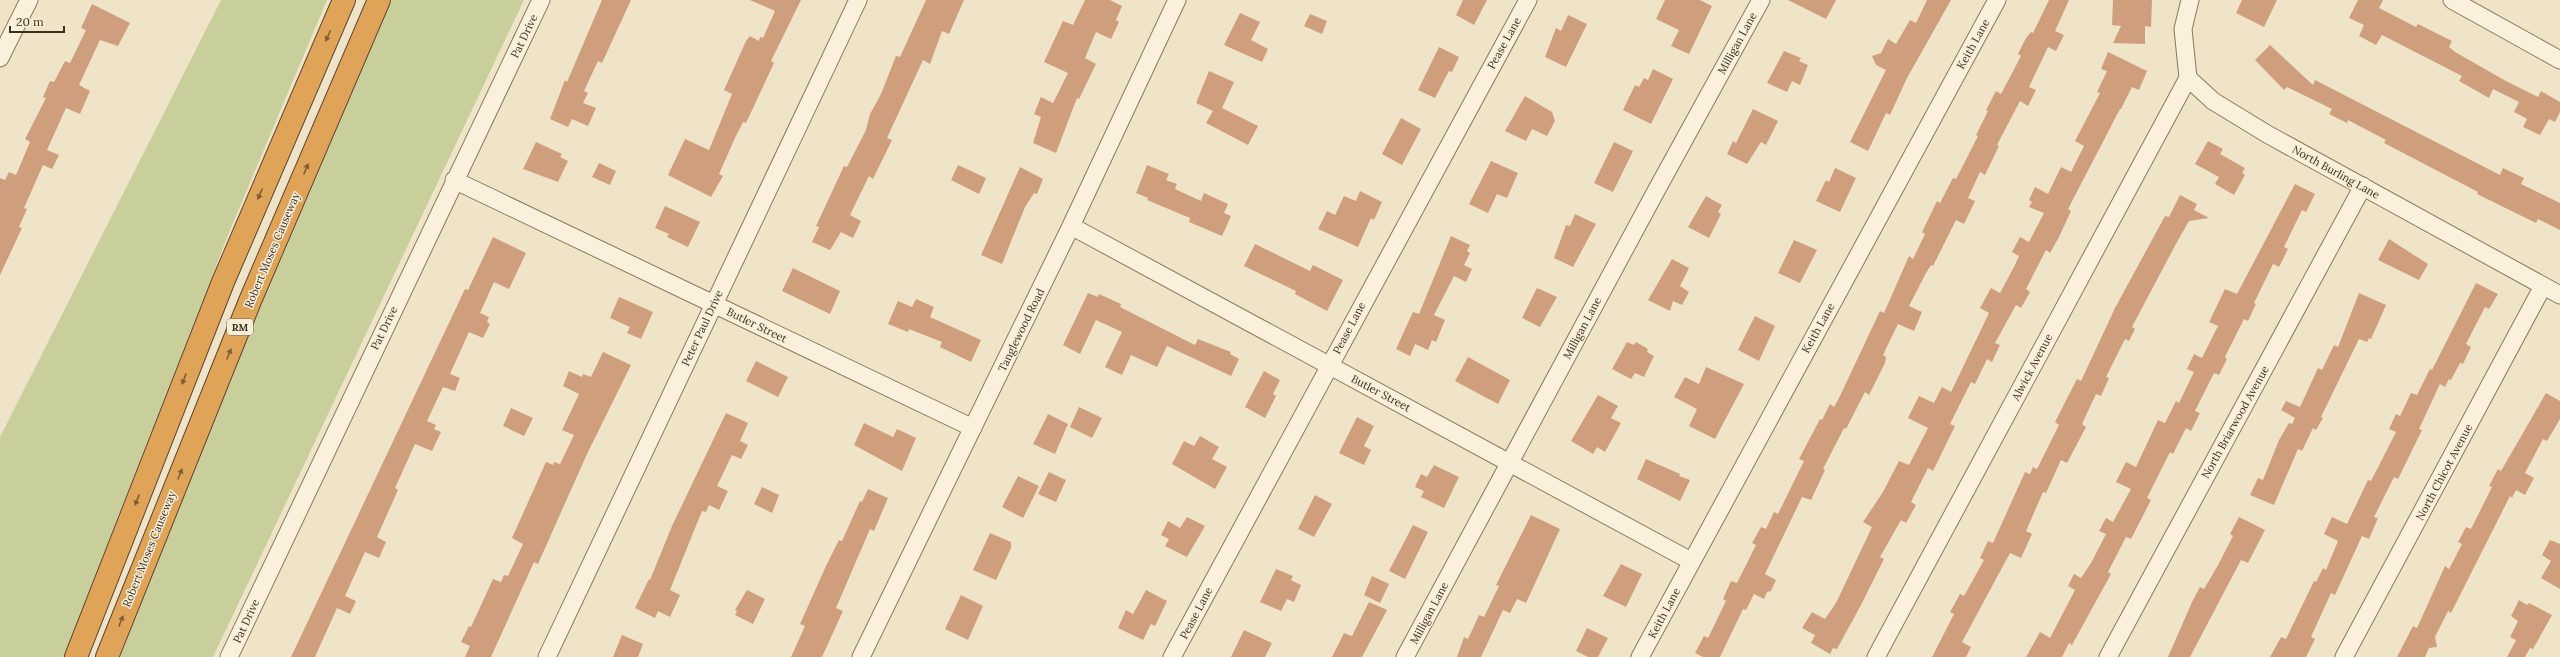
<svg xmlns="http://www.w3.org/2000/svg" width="2560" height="657" font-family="Lora,serif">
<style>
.green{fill:#c9cf9b}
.building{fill:#cf9f7d}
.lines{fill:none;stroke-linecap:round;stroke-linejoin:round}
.minor-casing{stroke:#8d765c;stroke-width:19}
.highway-casing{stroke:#5b4430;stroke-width:24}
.minor{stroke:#faf1dc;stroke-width:17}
.highway{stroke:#e0a458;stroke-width:22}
.oneway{fill:#7e5d36}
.labels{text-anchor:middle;stroke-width:3;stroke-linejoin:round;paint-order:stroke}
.shield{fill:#f7eed8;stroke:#756857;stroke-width:1}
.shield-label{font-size:10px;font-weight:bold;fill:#3d2e20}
.street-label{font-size:11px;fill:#3d2e20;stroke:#f7eed8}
</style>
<rect width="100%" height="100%" fill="#f0e4c8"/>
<!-- green -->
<path class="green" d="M221,0h106l-99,235 -165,422h-63v-220z
M392,0h132l-311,657h-93l81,-211z"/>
<!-- building -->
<path class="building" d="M602,0h29l-29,63 -4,-2 -14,30 4,2 -5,10 13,5 -8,18 -16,-7 -4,8 -18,-8 15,-39 2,2z
M750,0h51l-30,61 3,2 -28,60 -3,-1 -8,16 -16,36 4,2 -12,21 -43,-22 17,-36 24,11 23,-56 -8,-4 22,-49 4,-5 9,5 1,-4 3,1 12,-27z
M926,0h38l-15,34 -7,-3 -12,33 -7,-4 -36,78 5,2 -19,39 -4,-3 -19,39 11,6 -8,17 -12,-6 -11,18 -18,-8 7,-15 -3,-1 28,-60 3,1 19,-37 4,-16 11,-20 15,-38 4,1z
M1085,0h25l12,6 -6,14 3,2 -8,17 -15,-7 -11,26 11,6 -17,35 -2,-1 -21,55 -23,-10 8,-26 -7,-3 7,-17 12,6 15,-30 -24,-11 19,-41 10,4z
M1463,0h24l-13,25 -18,-10z
M1665,0h35l12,6 -23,48 -18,-8 8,-16 -23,-11z
M1788,0h48l-10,19z
M1927,0h24l-44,78 -17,37 -4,-2 -18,38 -18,-9 36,-72 -10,-5 -4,-9 9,-3 7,-14 8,5 14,-24 6,3z
M2049,0h20l-14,31 9,4 -8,16 -8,-4 -19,40 7,3 -8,16 -8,-5 -23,44 2,1 -14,29 -5,-3 -12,26 7,3 -11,23 -8,-4 -23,46 -2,-1 -5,8 -17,33 13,6 -8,19 -16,-7 -15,31 3,2 -1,6 -16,32 -4,-3 -19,37 -2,-1 -21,41 2,1 -14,30 -9,-3 -37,77 11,6 -5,11 -4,1 -3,7 -10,-5 -8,16 -3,-1 -23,48h-17l-8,-4 9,-17 4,2 18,-37 -3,-2 8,-18 6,2 19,-38 -4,-2 9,-16 5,2 8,-17 4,2 26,-53 -5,-2 21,-40 2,1 8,-16 4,3 5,-9 41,-87 4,2 25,-57 4,3 12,-25 -3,-2 15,-31 3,2 13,-25 3,1 22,-43 -2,-1 12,-24 -2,-1 10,-19 5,3 20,-38 -3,-2 8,-16 5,-6 2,1z
M2113,0h39l-1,27 -6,-1v18l-32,-1 8,-17 -9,-1z
M2242,0h35l-13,27 -28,-14z
M2358,0h25l-4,8 37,19 2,-3 34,17 -3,6 6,5 51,29 32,16 3,-6 19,11v10l-5,10 -6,-3 -9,16 -17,-8 4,-8 -13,-7 5,-10 -26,-13 -4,9 -30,-17 3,-5 -80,-41 -6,10 -17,-9 5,-11 -15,-7z
M92,4l38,19 -12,23 -18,-6 -21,45 11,6 -10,23 -14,-6 -19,42 12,5 -7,14 -9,-4 -19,43 3,1 -8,18 3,1 -22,47v-97l5,2 4,-8 7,3 14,-33 -5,-3 21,-41 -3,-1 7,-16 4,1 11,-21 5,2 16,-33 -5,-2z
M1240,13l20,9 -9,18 17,9 -6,13 -38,-17z
M1310,14l17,7 -5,13 -18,-8z
M1568,15l19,9 -21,43 -21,-10 11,-29 5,3z
M2270,45l43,40 2,-5 185,95 3,-7 21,10 -3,6 39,19v27l-22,-11 -2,4 -59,-29 1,-2 -94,-49 2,-3 -38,-20 -1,3 -18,-9 3,-5 -45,-22 -3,3 -29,-30z
M1439,47l20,10 -7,15 -3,-1 -14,27 -17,-8z
M1784,51l17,7 -2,3 9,4 -8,20 -8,-4 -5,11 -20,-9z
M2108,52l39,19 -8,19 -7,-3 -11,22h-1l-52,100 3,2 -12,26 -9,16 -4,-3 -20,39 4,3 -9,16 -5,-3 -21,38 5,2 -8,17 -5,-3 -12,25 -4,-2 -21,42 5,2 -22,45 -5,-3 -17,34 5,3 -10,18 -5,-3 -21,37 4,2 -23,46 -24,44 -4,-1 -3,6 -19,-11 4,-8 -13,-7 10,-16 13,7 11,-16 36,-76 -9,-5 20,-30 16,-31 10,4 19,-37 -20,-10 11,-22 15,7 8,-16 9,5 38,-79 -9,-5 11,-20 9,5 15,-28 4,-9 -7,-4 8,-15 9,5 15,-29 -15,-6 3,-5 -3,-2 6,-13 13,7 13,-27 10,5 13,-26 -9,-5 25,-48 -3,-1 10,-21 -6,-2z
M1653,69l20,10 -22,45 -28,-14 12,-25 4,2 5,-9 4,2z
M1209,71l25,11 -12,26 36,18 -10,19 -42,-22 7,-12 -17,-8z
M1525,96l27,16 3,9 -8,15 -15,-7 -6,12 -21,-10z
M1753,109l25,12 -12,24 -5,-3 -14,22 -20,-10 6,-13 3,2z
M1401,118l20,11 -19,36 -20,-11z
M2208,141l15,8 -3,5 25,14 -3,5 3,2 -11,20 -19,-11 4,-7 -24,-13z
M536,142l26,12 -2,3 8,4 -10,21 -35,-13z
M1614,142l19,9 -20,41 -19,-9z
M1491,161l27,12 -11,25 -10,-4 -9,19 -19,-9z
M599,163l17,8 -6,14 -18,-8z
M958,165l28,13 -7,16 -28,-14z
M1147,165l22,9 -3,6 11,4 -2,5 26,12 3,-8 24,11 -4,9 7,3 -9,20 -33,-14 1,-4 -43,-18 1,-2 -12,-5z
M1020,167l23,12 -6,15 -3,-1 -9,14 -23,57 -21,-9z
M1835,168l21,10 -16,34 -24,-11 10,-21 3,2z
M2295,184l20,10 -9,18 -4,-2 -18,37 4,2 -9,18 -6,-3 -19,39 2,1 -8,17 -4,-2 -19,38 2,2 -8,16 -5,-2 -19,38 5,2 -9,18 -5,-3 -13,26 -3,-2 -23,46 4,2 -20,39 -5,-2 -18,35 3,2 -39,71 -3,-2 -7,14h-36l14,-25 10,6 25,-48 -7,-4 6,-12 7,4 10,-15 15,-29 -7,-3 7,-13 7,4 18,-33 -15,-7 10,-20 10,5 22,-47 7,3 11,-22 3,2 15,-31 -7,-3 7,-15 8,4 16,-32 -9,-4 16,-33 12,5z
M1360,191l22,11 -8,18 -3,-2 -13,29 -40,-18 9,-18 8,4 9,-19 12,5z
M2180,195l17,9 -3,6 15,8 -20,3 -12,21 -45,85 3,2 -6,12 -4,-2 -19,38 3,1 -8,18 -5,-2 -14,30 4,3 -19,36 -6,-3 -15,33 -3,-1 -17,39 6,3 -11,24 -11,-5 -48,89 9,5 -5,10h-34l22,-43 -4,-2 10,-18 4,2 20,-36 -4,-2 8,-17 5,2 32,-71 5,2 3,-7 4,2 22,-44 -4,-3 22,-43 4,2 34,-73 50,-92 4,1z
M1706,196l16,9 -4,7 3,2 -12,24 -21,-11z
M665,206l35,16 -12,25 -21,-10 2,-3 -14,-6z
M1575,214l21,10 -23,43 -19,-9 12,-33 4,1z
M1451,236l19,9 -3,6 3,2 -6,12 8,4 -6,13 -12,-6 -20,39 11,5 -9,22 -4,-2 -4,10 -13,-6 -5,12 -14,-7 17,-37 6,2z
M493,237l33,16 -17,36 -15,-7 -14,31 9,4 -2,5 3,2 -7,14 -14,-6 -19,42 10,4 -5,13 -12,-4 -16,34 9,4 -2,4 7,3 -9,19 -17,-7 -20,44 3,2 -21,47 9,5 -7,16 -14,-6 -20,44 11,5 -6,13 -13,-6 -22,49h-24l174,-368 3,1z
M2389,239l39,25 -9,16 -41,-20z
M1794,240l23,10 -17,33 -22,-10z
M1255,244l55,27 3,-6 30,15 -16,31 -32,-17 1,-3 -52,-25z
M1672,259l17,9 -9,18 9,6 -7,13 -9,-4 -3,10 -22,-11z
M793,268l47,23 -10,23 -48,-23z
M2476,283l22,11 -9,15 -4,-2 -19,37 5,3 -8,17 -3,-1 -9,17 -2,-1 -4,8 -5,-3 -21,45 3,1 -24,49 -4,-2 -20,40 4,1 -9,21 -7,-3 -27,59 -4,-2 -20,44 4,2 -9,18h-36l11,-20 5,2 28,-58 2,1 7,-14 3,2 12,-29 -14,-7 8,-17 15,7 21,-44 3,1 25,-49 -7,-3 7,-15 4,2 11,-23 6,2 13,-26 2,1z
M1537,288l20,9 -17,30 -18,-9z
M1088,293l10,4 1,-3 22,10 -1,3 75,38 3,-6 33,13 -1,2 9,5 -8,17 -64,-30 -10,21 -26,-12 -9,20 -17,-8 17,-35 -26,-12 -16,34 -17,-9z
M2359,293l27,12 -15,34 -2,-1 -2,4 -8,-3 -38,78 2,1 -7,12 -3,-2 -11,23 -4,-2 -24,56 -24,-10 8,-17 5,2 16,-40 10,-17 3,1 3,-6 -14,-8 5,-9 14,6 18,-39 4,2 12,-25 4,2z
M619,297l34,15 -12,27 -14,-6 3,-6 -20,-9z
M916,299l18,8 -4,10 51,23 -10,22 -31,-15 2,-5 -33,-13 -1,3 -20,-8 10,-23 14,6z
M1755,316l20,10 -16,35 -21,-11z
M1627,342l7,3 2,-3 12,7 -1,3 7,4 -10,21 -9,-4 -4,6 -19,-10z
M603,352l28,13 -44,89 -49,110 -4,-2 -43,95h-26l5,-11 -9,-4 8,-16 2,1 22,-48 8,3 3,-7 4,1 15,-32 -11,-6 34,-76 7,3 1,-3 6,2 14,-29 -12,-5 17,-36 -16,-8 6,-15 13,6 1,-3 8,3z
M1468,357l42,23 -12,24 -43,-23z
M756,361l32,16 -10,20 -32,-16z
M1706,367l38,17 -29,55 -26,-13 8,-17 -23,-12 11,-20 14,7z
M1264,371l16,9 -7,14 3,2 -11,22 -20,-11z
M2546,393l14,8v18l-13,22 -4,-2 -18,34 9,5 -9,17 -9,-5 -4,8 -2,-2 -59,117 -3,-2 -13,26 2,10 -8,1 -4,9h-28l16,-31 4,2 28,-62 4,3 13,-25 -4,-2 8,-15 5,2 21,-42 -3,-1 9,-17 3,2z
M1598,395l20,11 -7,12 10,5 -16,29 -8,-5 -4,7 -22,-13z
M1079,407l23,11 -10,20 -22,-11z
M511,408l22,10 -9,18 -21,-10z
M726,413l22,10 -8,18 8,4 -7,14 -9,-4 -15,31 11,5 -9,19 -10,-5 -3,7 -4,-1 -32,79 10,5 -10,22 -12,-6 -3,7 -20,-10 14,-29 1,1 22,-54z
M1048,414l20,10 -13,30 -22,-10z
M1357,417l17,9 -10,20 7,4 -7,15 -25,-12z
M864,423l29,14 4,-8 19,9 -14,33 -48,-26z
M1200,436l19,11 -7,12 15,8 -12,22 -43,-25 12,-23 10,5z
M1646,459l34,15 -1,2 11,4 -10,21 -43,-22z
M1434,465l25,12 -15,31 -23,-11 3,-6 -9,-4 6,-13 6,3z
M1049,472l17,8 -10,22 -18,-8z
M1018,476l21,10 -16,32 -21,-11z
M762,487l17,8 -7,18 -18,-9z
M868,489l20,9 -14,33 -4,-2 -34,79 7,3 -21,46h-31l14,-31 -5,-2 26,-58 13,-26 3,1 18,-40 2,1z
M1315,495l17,9 -18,33 -16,-8z
M1531,515l29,14 -34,74 -9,-4 -7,14 -7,-3 -22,47h-24l7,-20 4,2 11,-24 5,2 15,-31 -3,-1z
M1187,517l18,9 -18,31 -22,-11 4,-7 -8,-4 7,-14 12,7z
M2239,517l26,13 -17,33 -7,-3 -51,97h-22l24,-55 8,-15 4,2 14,-24 15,-29 -3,-2z
M1413,525l15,7 -23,47 -16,-8z
M990,533l21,9v6l-15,32 -23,-10z
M2550,540l10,4v45l-19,-11 10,-17 -9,-6z
M1621,564l21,10 -16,33 -23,-11z
M1276,569l17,7 -2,4 10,5 -7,17 -7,-3 -6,12 -21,-9z
M1372,576l17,8 -9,19 -16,-8z
M747,590l18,9 -12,25 -18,-9 2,-4 -2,-1z
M1146,590l21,11 -12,25 -4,-2 -8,16 -25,-12 8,-18 7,4z
M961,595l22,11 -15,34 -23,-11z
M2519,600l8,5 2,-2 23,12 -19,34 -3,-1 -5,9h-18l9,-17 -6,-3 8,-16 -7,-5z
M1369,602l18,8 -25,47h-30l12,-24 8,3z
M1587,628l21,10 -10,19h-10l-12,-6z
M1244,630l28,13 -7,14h-34z
M622,635l21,9 -5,13h-25z"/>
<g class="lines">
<defs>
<path id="minor" d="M2190,0l-7,29 5,49 25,23 54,33 293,161
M2452,0l108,60
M0,58l29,-58
M454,180l519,248
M1071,226l620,335
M229,657l312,-657
M547,657l311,-657
M861,657l210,-431 106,-226
M1172,657l356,-657
M1405,657l251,-466 105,-191
M1640,657l357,-657
M1876,657l312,-579
M2108,657l255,-471
M2344,657l199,-371"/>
<path id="highway" d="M76,657l147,-375 121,-282
M107,657l143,-356 129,-301"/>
</defs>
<!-- minor casing -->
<use href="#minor" class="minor-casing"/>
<!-- highway casing -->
<use href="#highway" class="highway-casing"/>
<!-- minor -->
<use href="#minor" class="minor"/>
<!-- highway -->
<use href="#highway" class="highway"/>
</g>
<!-- one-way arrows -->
<defs><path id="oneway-solid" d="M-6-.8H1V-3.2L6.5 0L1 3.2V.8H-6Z"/></defs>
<g class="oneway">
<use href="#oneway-solid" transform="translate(328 36) rotate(114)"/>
<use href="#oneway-solid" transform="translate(306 169) rotate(-67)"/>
<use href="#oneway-solid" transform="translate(260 194) rotate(113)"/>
<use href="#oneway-solid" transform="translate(229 354) rotate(-68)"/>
<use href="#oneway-solid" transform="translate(184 379) rotate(111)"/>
<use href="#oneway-solid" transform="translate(180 474) rotate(-68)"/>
<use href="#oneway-solid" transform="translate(137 500) rotate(112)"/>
<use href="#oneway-solid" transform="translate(121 621) rotate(-69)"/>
</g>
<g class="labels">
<!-- shield labels -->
<rect class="shield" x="227" y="319" width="26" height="16" rx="3"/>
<g class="shield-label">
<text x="240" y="331">RM</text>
</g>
<!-- street labels -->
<g class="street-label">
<text transform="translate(524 36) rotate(-64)" y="4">Pat Drive</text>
<text transform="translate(1504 43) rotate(-61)" y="4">Pease Lane</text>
<text transform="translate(1737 43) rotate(-61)" y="4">Milligan Lane</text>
<text transform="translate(1973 44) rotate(-61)" y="4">Keith Lane</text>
<text transform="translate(2336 172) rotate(29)" y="4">North Burling Lane</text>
<text transform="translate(272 250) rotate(-67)" y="4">Robert Moses Causeway</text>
<text transform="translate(757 325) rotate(26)" y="4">Butler Street</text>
<text transform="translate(384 328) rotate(-64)" y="4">Pat Drive</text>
<text transform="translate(702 328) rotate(-65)" y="4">Peter Paul Drive</text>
<text transform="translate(1349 328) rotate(-62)" y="4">Pease Lane</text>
<text transform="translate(1582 328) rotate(-62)" y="4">Milligan Lane</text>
<text transform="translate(1818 328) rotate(-61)" y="4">Keith Lane</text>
<text transform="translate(1021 330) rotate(-64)" y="4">Tanglewood Road</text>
<text transform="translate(2032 367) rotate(-62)" y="4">Alwick Avenue</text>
<text transform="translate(1381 393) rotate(28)" y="4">Butler Street</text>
<text transform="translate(2235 422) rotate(-61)" y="4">North Briarwood Avenue</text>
<text transform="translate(2444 472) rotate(-62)" y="4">North Chicot Avenue</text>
<text transform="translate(149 549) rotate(-68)" y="4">Robert Moses Causeway</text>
<text transform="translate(1196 613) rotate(-62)" y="4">Pease Lane</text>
<text transform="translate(1429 613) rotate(-62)" y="4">Milligan Lane</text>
<text transform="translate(1664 613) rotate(-62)" y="4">Keith Lane</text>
<text transform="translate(246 621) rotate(-65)" y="4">Pat Drive</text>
</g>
</g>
<!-- scale -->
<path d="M10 26v6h54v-6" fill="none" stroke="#3d2e20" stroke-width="2"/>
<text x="16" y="26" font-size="12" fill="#3d2e20" stroke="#f7eed8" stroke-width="3" paint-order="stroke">20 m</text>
</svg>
